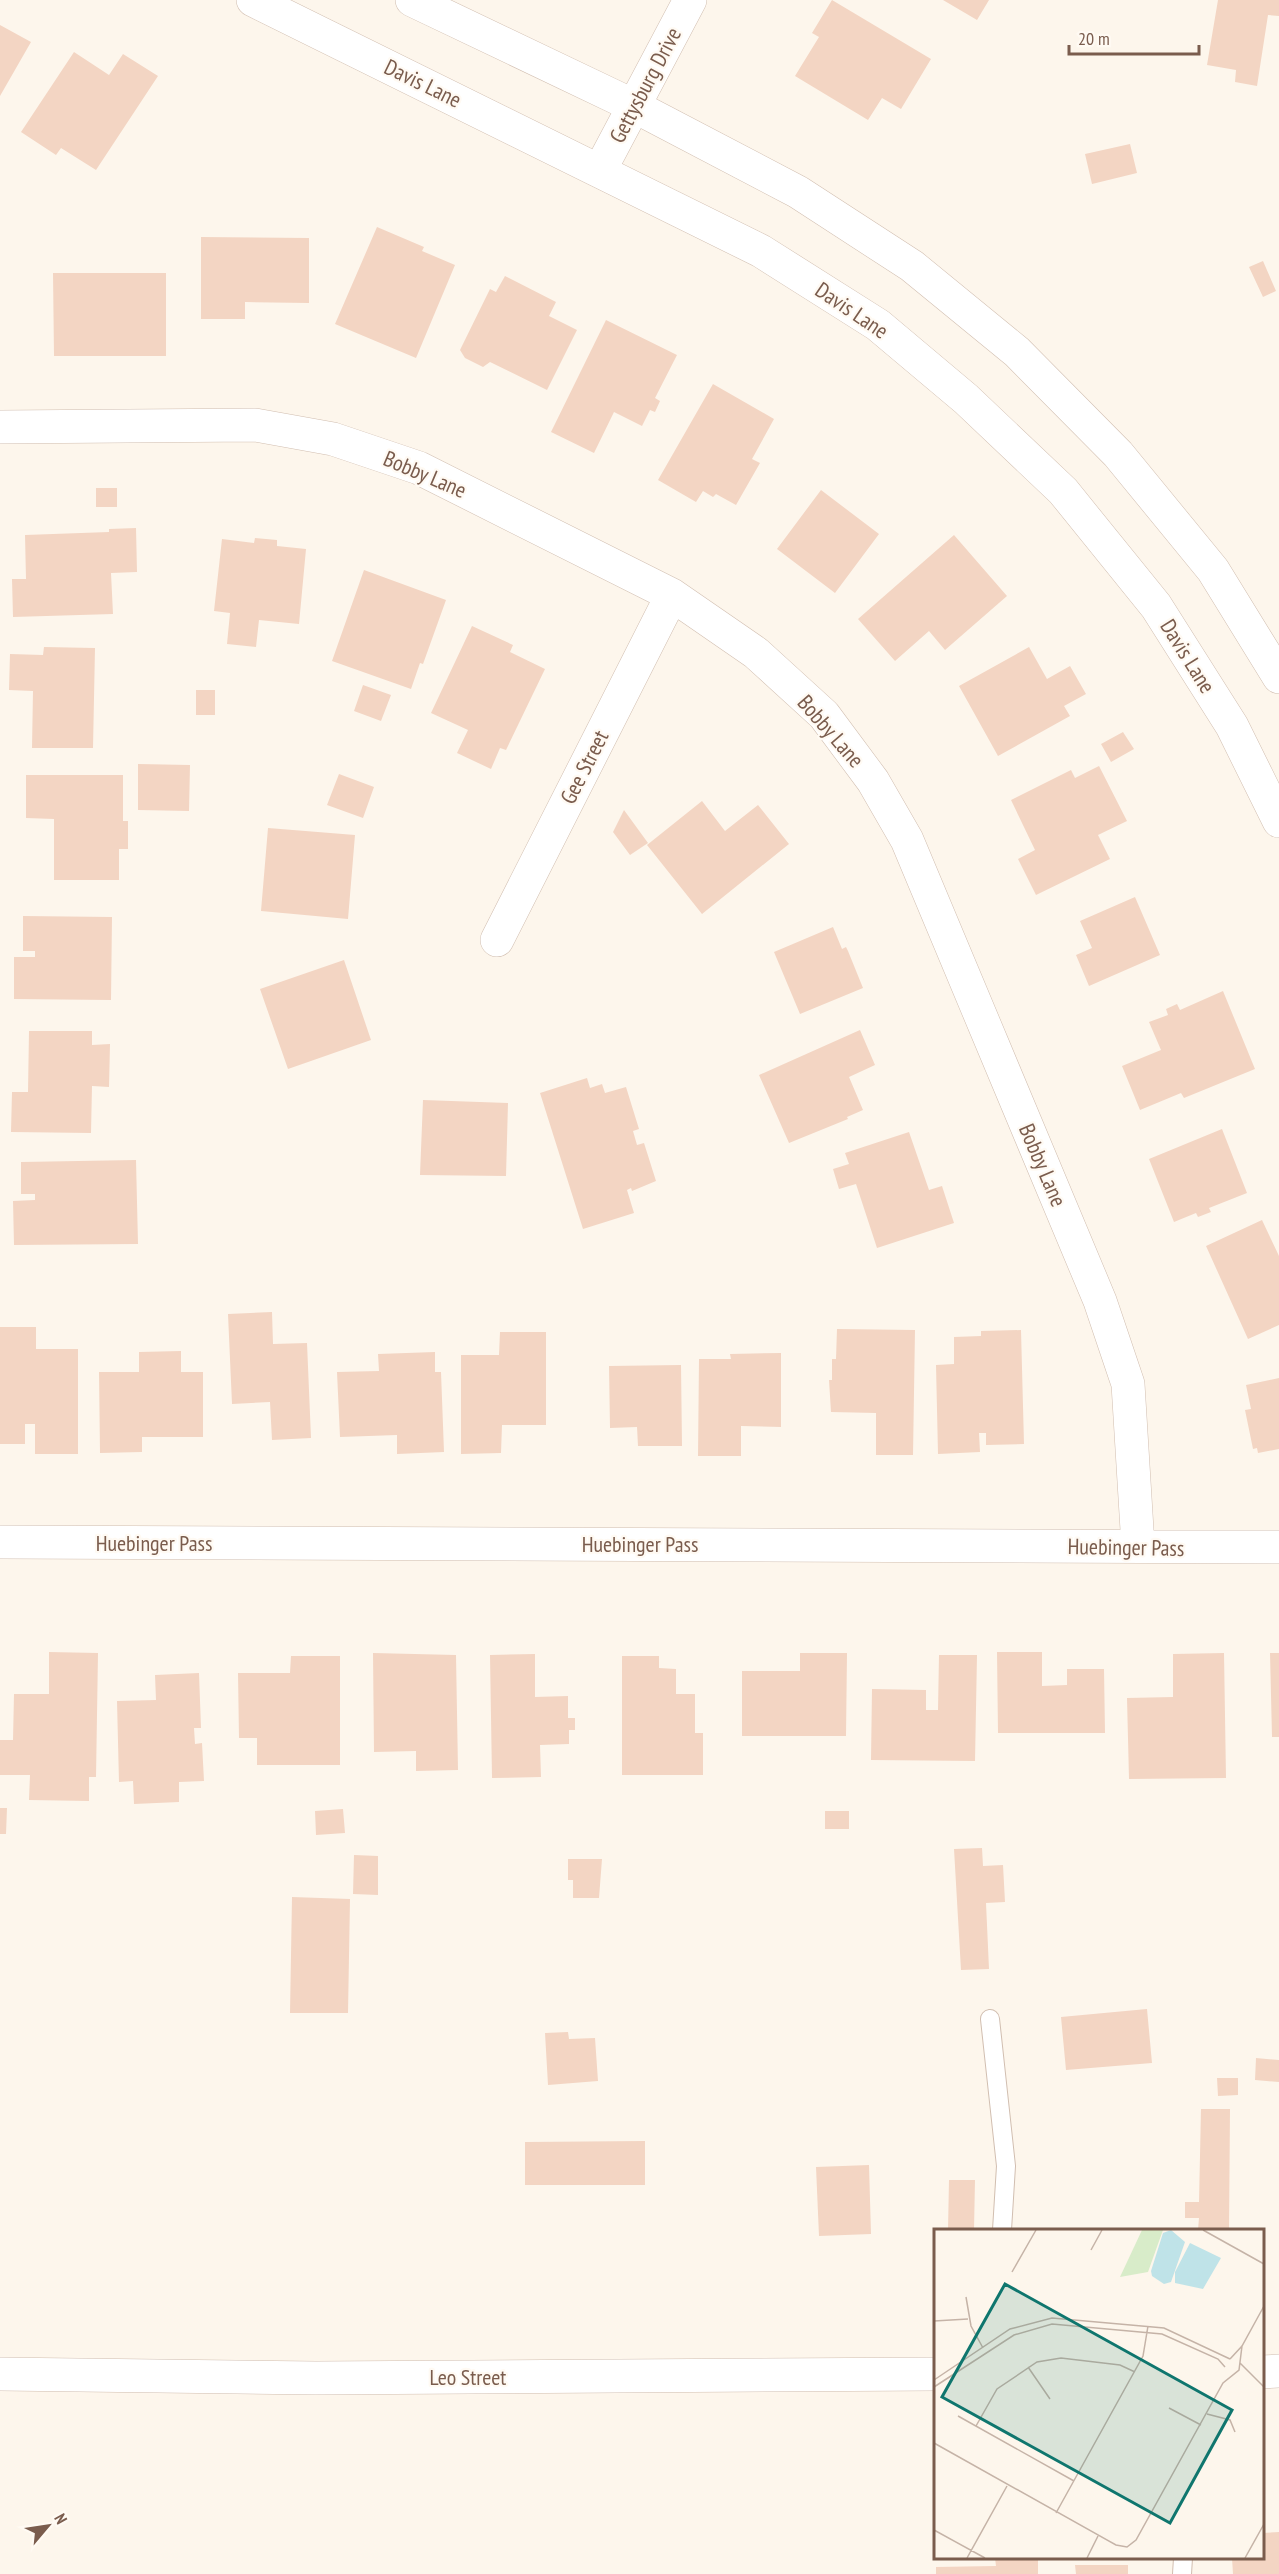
<svg xmlns="http://www.w3.org/2000/svg" width="1279" height="2574" font-family="'PT Sans Narrow',sans-serif">
<style>
.building{fill:#f3d5c3}
.lines{fill:none;stroke-linecap:round;stroke-linejoin:round}
.service-casing{stroke:#d1beb0;stroke-width:20}
.minor-casing{stroke:#d1beb0;stroke-width:34}
.tertiary-casing{stroke:#d1beb0;stroke-width:34}
.service{stroke:#fff;stroke-width:18}
.minor{stroke:#fff;stroke-width:33}
.tertiary{stroke:#fff;stroke-width:33}
.labels{text-anchor:middle;stroke-width:4.5;stroke-linejoin:round;paint-order:stroke}
.street-label{font-size:22px;fill:#7a5c4d;stroke:#fffaf3}
.inset-road{fill:none;stroke:#c5b3a7;stroke-width:1.5}
.view{fill:#0f766e;fill-opacity:0.15;stroke:#0f766e;stroke-width:3}
.inset-edge{fill:none;stroke:#7a5c4d;stroke-width:3}
</style>
<rect width="100%" height="100%" fill="#fdf6ec"/>
<!-- building -->
<path class="building" d="M832,0l99,59 -30,50 -19,-11 -14,22 -73,-44 24,-39 -7,-4z
M943,0h46l-12,20z
M1218,0h61v16l-11,-1 -11,71 -22,-4 1,-12 -29,-5z
M0,25l31,17 -31,54z
M74,52l35,23 14,-21 35,22 -62,94 -35,-22 -5,7 -35,-23z
M1130,144l7,29 -45,11 -7,-30z
M377,227l47,20 -2,4 33,14 -39,93 -81,-34z
M201,237l108,1v65l-64,-1v17h-44z
M1263,261l13,30 -13,6 -14,-30z
M53,273h113v83h-112z
M505,276l51,26 -7,14 28,14 -30,60 -57,-28 -7,5 -18,-9 -5,-8 30,-61 6,3z
M606,320l71,35 -22,43 5,3 -5,11 -5,-2 -8,16 -28,-14 -20,41 -43,-21z
M713,384l61,35 -22,40 8,4 -24,42 -20,-11 -3,3 -10,-6 -7,11 -38,-22z
M96,488h21v19h-21z
M821,490l58,44 -44,59 -58,-44z
M136,528l1,44 -26,1 2,41 -100,3 -1,-38h14l-1,-44 84,-3v-3z
M954,535l53,61 -62,54 -16,-19 -34,30 -37,-42z
M255,538l22,2v6l29,3 -7,75 -40,-4 -3,27 -29,-3 3,-31 -16,-2 8,-72 32,4z
M364,570l82,30 -23,64 -3,-1 -9,26 -79,-28z
M472,626l41,19 -3,7 35,17 -39,81 -6,-2 -9,21 -34,-16 11,-23 -37,-17z
M44,647l51,1 -2,100h-61l1,-57 -24,-1 1,-36 33,1z
M1029,647l18,32 23,-13 16,28 -22,12 6,10 -72,40 -39,-70z
M363,685l28,10 -10,26 -27,-10z
M196,690h19v25h-19z
M1123,732l11,17 -23,13 -10,-18z
M138,764l52,1 -1,46 -51,-1z
M1099,766l28,55 -29,14 12,24 -74,36 -18,-36 17,-9 -24,-50 60,-30 4,8z
M339,774l35,13 -11,31 -36,-13z
M26,775h97v46h5v28h-9v31h-65v-61l-28,-1z
M702,801l23,30 33,-26 31,39 -87,70 -55,-69z
M624,810l24,33 -18,12 -17,-23z
M268,828l87,7 -7,84 -87,-8z
M1135,897l25,58 -71,31 -13,-31 16,-7 -12,-27z
M23,916l89,1 -1,83 -97,-1v-42h21v-6h-12z
M833,927l9,22 4,-2 2,4 15,37 -63,26 -26,-62z
M344,960l27,80 -83,29 -28,-80z
M1223,991l32,78 -71,29 -3,-5 -41,17 -18,-44 39,-16 -12,-28 19,-7 -2,-6 11,-5 3,6z
M860,1030l15,35 -26,12 14,33 -16,7 1,2 -59,24 -30,-68z
M29,1031h63v14l18,-1 -1,43 -17,-1 -1,47 -80,-1 1,-40h16z
M587,1078l3,10 12,-4 3,9 21,-6 13,42 -6,2 4,14 7,-2 12,38 -24,10 -1,-3 -4,2 7,23 -51,16 -43,-136z
M423,1100l85,3 -2,73 -86,-1z
M1222,1129l25,64 -38,15 2,4 -13,5 -2,-4 -22,9 -25,-63z
M909,1132l20,58 13,-4 12,37 -77,25 -21,-64 -17,5 -6,-20 16,-5 -4,-11z
M136,1160l2,84 -124,1 -1,-44 22,-1v-6h-14v-32z
M1262,1220l17,36v69l-31,14 -42,-93z
M272,1312l1,32 34,-1 4,95 -39,2 -2,-38 -38,2 -4,-90z
M0,1327h36v22h42v105h-43v-30h-10v20h-25z
M837,1329l78,1 -2,125h-37v-42l-45,-1 -2,-32h3v-21h4z
M1021,1330l3,114 -38,1v-12h-7l1,19 -42,2 -2,-89 18,-1v-27l27,-1v-5z
M500,1332h46v93h-44l-1,28 -40,1v-99h38z
M181,1351v21h22v65h-61v15l-42,1 -1,-81h40v-20z
M435,1352v20h6l3,80 -47,2v-19l-57,2 -3,-65 42,-1 -1,-17z
M781,1353v74l-40,-1v30h-43l1,-97h32l-1,-5z
M681,1365l1,81h-44l-1,-19 -27,1 -1,-62z
M1279,1378v71l-21,4 -1,-5 -4,1 -8,-39 6,-1 -5,-24z
M49,1652l49,1 -2,124h-7v24l-60,-1 1,-25h-30v-35h13l1,-46h35z
M997,1652h45v34l25,-1v-16h37l1,64h-107z
M373,1653l83,2 2,115 -42,1v-20l-42,1z
M800,1653h47l-1,83h-104v-65h58z
M1224,1653l2,125 -97,1 -2,-81 46,-1v-43z
M1270,1653h9v84h-7z
M535,1654v43l33,-1v22h7v12h-6v14l-29,1 1,32 -49,1 -2,-123z
M939,1655h38l-2,106 -104,-1 1,-71 54,1v20h12z
M291,1656h49v109h-83v-27h-18l-1,-65h52z
M622,1656h37v12l17,1v25h19v39h8v42h-81z
M199,1673l2,55h-7l1,16 7,-1 2,38 -25,1v20l-45,2 -1,-23 -14,1 -2,-81 39,-1 -1,-25z
M0,1808h7l-1,26h-6z
M343,1809l2,24 -29,2 -1,-24z
M825,1811h24v18h-24z
M982,1848l1,18 20,-1 2,37 -19,1 3,66 -28,1 -7,-121z
M354,1855l24,1v39l-25,-1z
M568,1859h34l-3,39h-26v-18h-5z
M292,1897l58,2 -2,114h-58z
M1147,2009l5,54 -86,7 -5,-53z
M568,2032l1,7 26,-1 3,43 -50,4 -3,-52z
M1256,2058l23,2v22l-24,-2z
M1217,2078h21v17l-20,1z
M1201,2109h29l-1,121h-31l1,-12h-14v-16h14z
M645,2141v44h-120v-43z
M869,2165l2,69 -52,2 -3,-69z
M949,2180h26l-1,50h-26z
M1279,2532v42h-46l-1,-16h30v-25z
M995,2558h43v16h-102v-7l60,-1z
M1075,2565h53v9h-52z"/>
<g class="lines">
<defs>
<path id="service" d="M990,2019l16,147 -4,64
M1182,2574l1,-16"/>
<path id="minor" d="M600,170l90,-170
M0,427l255,-2 78,14 86,29 253,127 84,58 68,62 49,66 34,59 193,461 28,83 10,162
M497,940l175,-345
M0,1542l1279,5"/>
<path id="tertiary" d="M253,0l508,251 117,74 88,74 97,92 93,115 76,120 47,95
M412,0l220,105 166,87 114,74 105,86 101,102 95,116 66,107
M1262,2372l17,-1
M0,2374l316,4 620,-4"/>
</defs>
<!-- service casing -->
<use href="#service" class="service-casing"/>
<!-- minor casing -->
<use href="#minor" class="minor-casing"/>
<!-- tertiary casing -->
<use href="#tertiary" class="tertiary-casing"/>
<!-- service -->
<use href="#service" class="service"/>
<!-- minor -->
<use href="#minor" class="minor"/>
<!-- tertiary -->
<use href="#tertiary" class="tertiary"/>
</g>
<g class="labels">
<!-- street labels -->
<g class="street-label">
<text transform="translate(423 83) rotate(26)" y="8">Davis Lane</text>
<text transform="translate(645 85) rotate(-62)" y="8">Gettysburg Drive</text>
<text transform="translate(852 310) rotate(34)" y="8">Davis Lane</text>
<text transform="translate(425 474) rotate(23)" y="8">Bobby Lane</text>
<text transform="translate(1188 656) rotate(58)" y="8">Davis Lane</text>
<text transform="translate(831 731) rotate(49)" y="8">Bobby Lane</text>
<text transform="translate(584 767) rotate(-63)" y="8">Gee Street</text>
<text transform="translate(1043 1165) rotate(67)" y="8">Bobby Lane</text>
<text x="154" y="1551">Huebinger Pass</text>
<text x="640" y="1552">Huebinger Pass</text>
<text transform="translate(1126 1547) rotate(1)" y="8">Huebinger Pass</text>
<text x="468" y="2385">Leo Street</text>
</g>
</g>
<!-- overview -->
<g transform="translate(934 2229)">
<rect width="330" height="330" fill="#fdf6ec"/>
<path d="M208,1h21l-15,42 -28,5z" fill="#d8ecc9"/>
<path d="M237,1l14,12 -14,40 -7,2 -12,-8 -1,-5 12,-38zM256,14l31,15 -18,31 -28,-6v-11z" fill="#bfe3e8"/>
<path class="inset-road" d="M269,1l61,34M157,21l11,-20M78,43l24,-42M32,68l5,29 12,22M0,92l34,-2M296,130l12,-13 22,-40M306,134l24,24M94,138l22,32M0,151l76,-51 42,-11 112,10 66,31M0,158l80,-52 38,-11 110,10 56,25 7,8M235,179l32,17M273,185l23,6 5,12M24,187l116,65M42,197l21,-37 40,-27 24,-4 59,7 15,7M0,214l182,102 11,2 9,-7 87,-157 16,-13 3,-24M122,284l87,-157 5,-30M0,301l51,28M33,329l40,-72M153,329l11,-22M311,329l19,-34"/>
<path class="view" d="M71,55l227,126 -62,113 -228,-126z"/>
<rect width="330" height="330" class="inset-edge"/>
</g>
<!-- north arrow -->
<g transform="translate(48 2526) rotate(61)" stroke="#fffaf3" stroke-width="4.5" paint-order="stroke">
<path d="M0-4.5L10 22L0 15L-10 22Z" fill="#7a5c4d"/>
<text y="-9" font-size="16" font-weight="bold" text-anchor="middle" fill="#7a5c4d">N</text>
</g>
<!-- scale -->
<path d="M1069 45v9h130v-9" fill="none" stroke="#7a5c4d" stroke-width="3"/>
<text x="1078" y="45" font-size="18" fill="#7a5c4d" stroke="#fffaf3" stroke-width="4.5" paint-order="stroke">20 m</text>
</svg>
